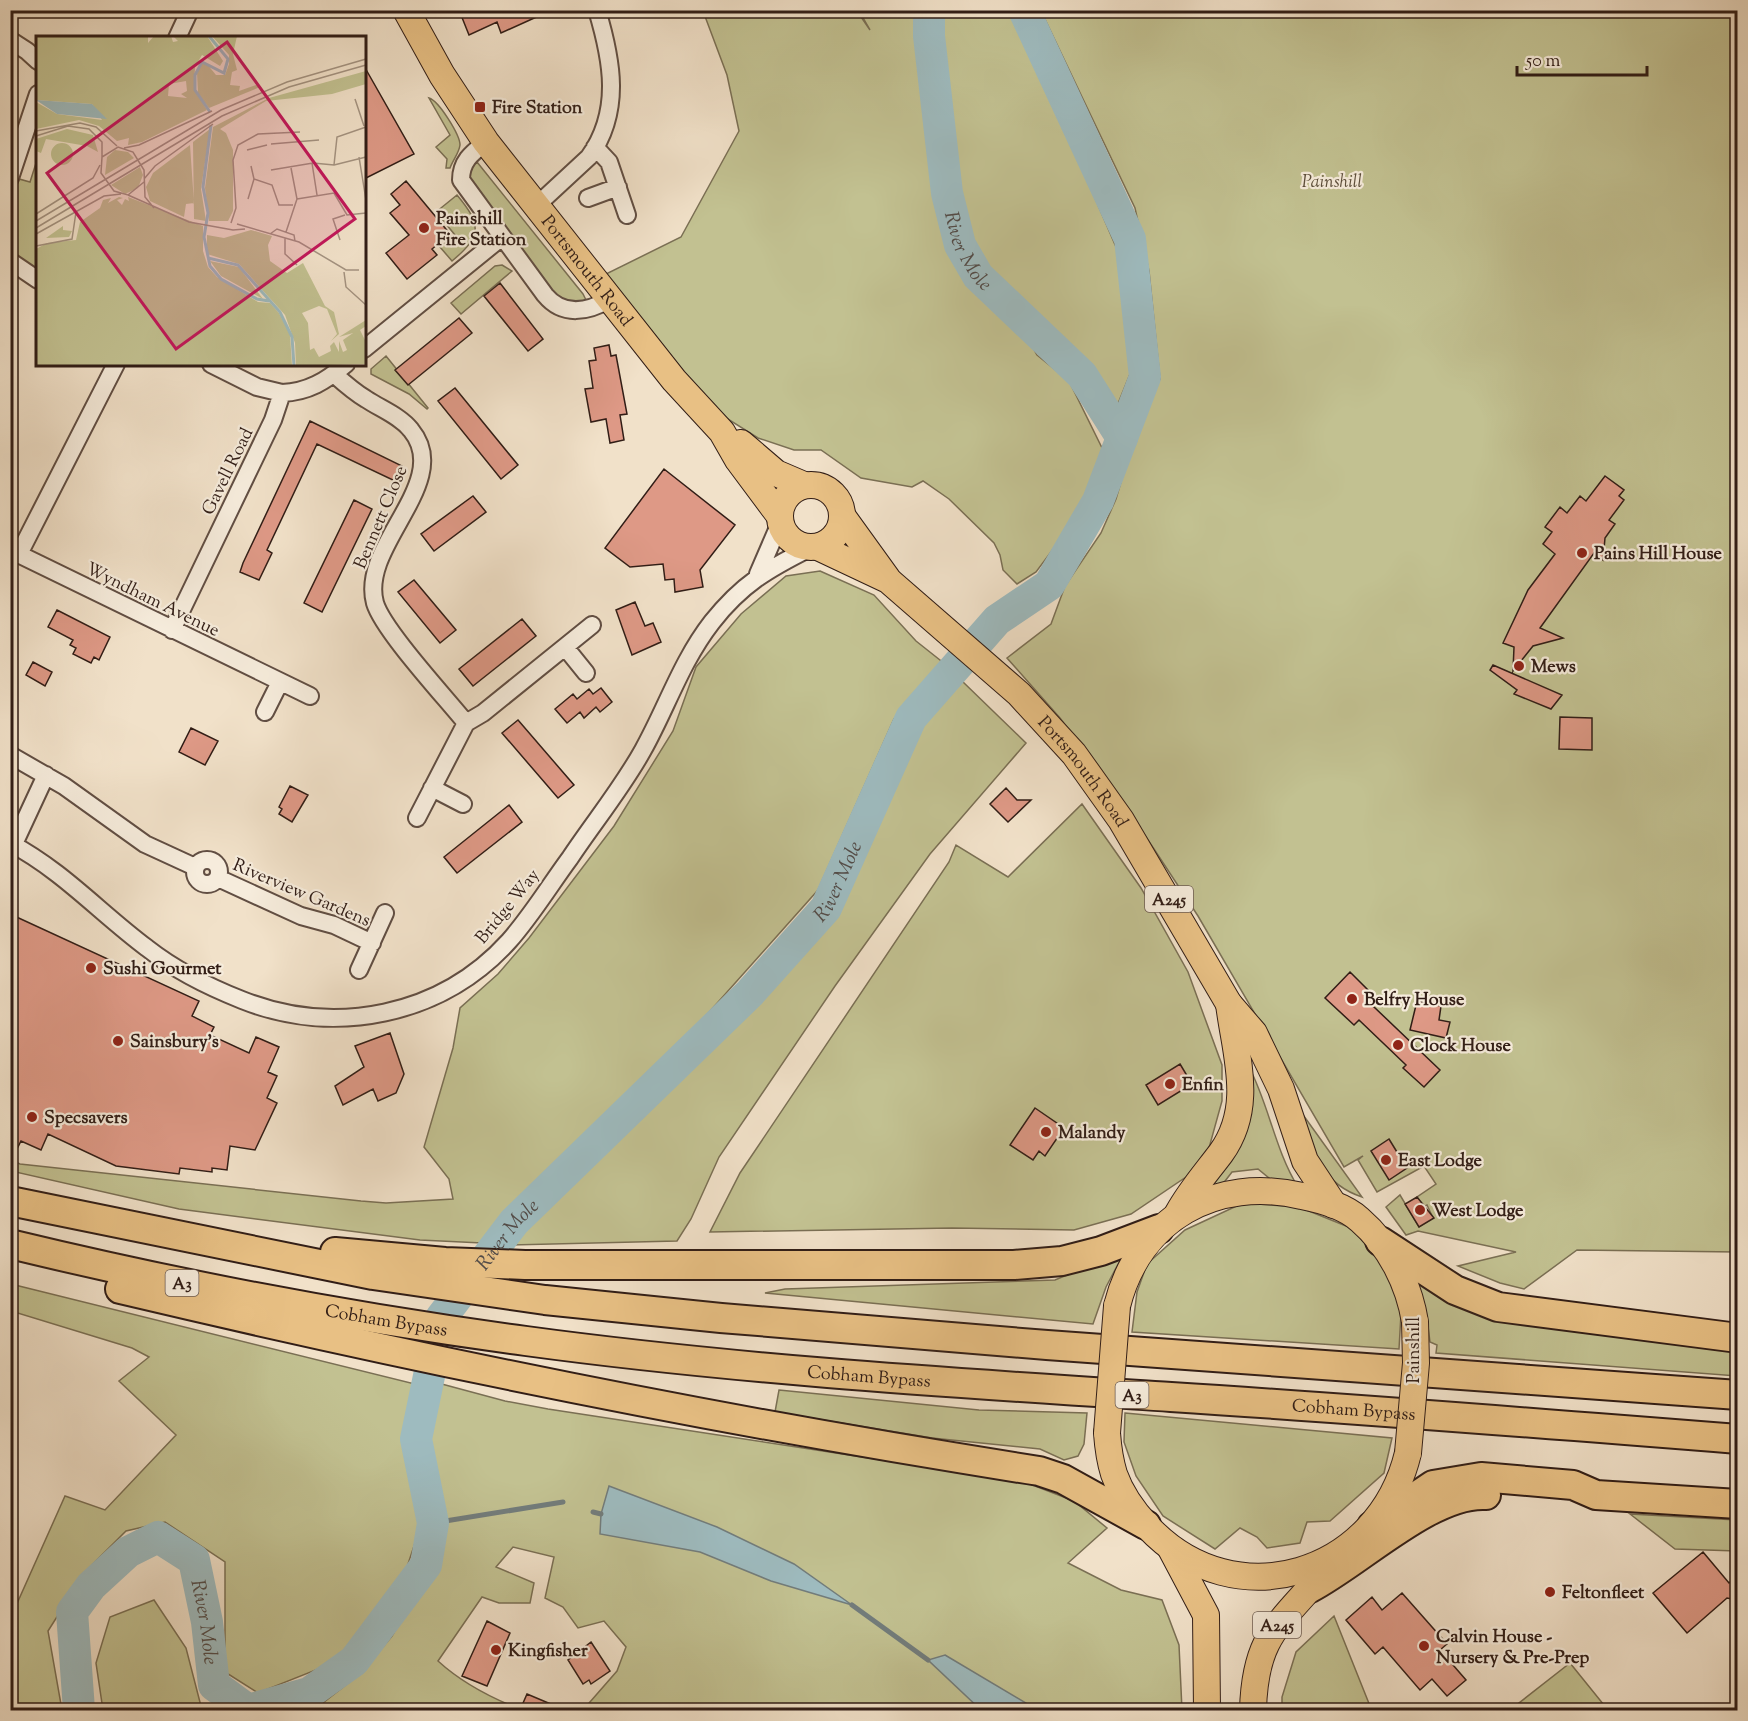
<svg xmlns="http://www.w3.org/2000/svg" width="1748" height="1721" font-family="'Sorts Mill Goudy',serif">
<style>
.green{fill:#c2c191;stroke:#7a6f54;stroke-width:1.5}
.water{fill:#9ebbbf;stroke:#727c7b;stroke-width:1.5}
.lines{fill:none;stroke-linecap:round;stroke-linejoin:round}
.stream{stroke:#727c7b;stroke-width:5}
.river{stroke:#9ebbbf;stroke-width:32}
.building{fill:#de9986;stroke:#311d16;stroke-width:1.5}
.street-casing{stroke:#614e43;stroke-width:20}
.primary-casing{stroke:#311d16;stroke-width:28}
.highway-casing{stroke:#311d16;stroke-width:32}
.street{stroke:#f6ecdc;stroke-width:16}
.primary{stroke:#e8c084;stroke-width:26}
.highway{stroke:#e8c084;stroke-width:28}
.primary-bridge-casing{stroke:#311d16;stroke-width:28;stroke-linecap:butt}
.primary-bridge{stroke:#e8c084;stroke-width:26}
.poi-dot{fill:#8f2418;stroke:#f6ecdc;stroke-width:2}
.labels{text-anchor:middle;stroke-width:4.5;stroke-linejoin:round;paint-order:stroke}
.shield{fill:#f6ecdc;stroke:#6c5b51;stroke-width:1.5}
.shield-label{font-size:16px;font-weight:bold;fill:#311d16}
.poi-label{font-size:18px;font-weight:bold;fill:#311d16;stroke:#f6ecdc;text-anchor:start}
.park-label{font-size:18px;font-style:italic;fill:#5c4e3b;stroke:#f6ecdc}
.street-label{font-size:18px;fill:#311d16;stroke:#f6ecdc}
.water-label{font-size:20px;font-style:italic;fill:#524c49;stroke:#f6ecdc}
.inset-river{fill:none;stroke:#9ebbbf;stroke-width:3}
.inset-road{fill:none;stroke:#a49381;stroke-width:1.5}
.view{fill:#c2185b;fill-opacity:0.15;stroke:#c2185b;stroke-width:3}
.inset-edge{fill:none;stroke:#311d16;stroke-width:3}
</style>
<rect width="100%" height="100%" fill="#f1e1c9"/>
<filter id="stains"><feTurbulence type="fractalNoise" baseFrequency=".00333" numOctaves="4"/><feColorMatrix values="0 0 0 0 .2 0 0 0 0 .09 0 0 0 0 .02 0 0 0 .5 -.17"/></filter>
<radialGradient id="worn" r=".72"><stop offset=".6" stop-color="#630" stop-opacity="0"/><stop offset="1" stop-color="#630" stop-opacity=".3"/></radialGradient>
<!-- green -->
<path class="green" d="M703,11h154l13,19 -11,-19h63l7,131 22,110 8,18 64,60 14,25 32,26 35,71 1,8 -30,60 -39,52 -19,12 -14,-14 -3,-15 -6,-12 -45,-44 -26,-18 -11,6 -51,-9 -40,-28h-27l-36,-12 -43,-27 -109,-137 75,-37 58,-106 -12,-56z
M939,11h76l104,243 11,120 -13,32 -46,-61 -46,-36 -39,-38 -19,-38 -26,-147z
M1041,11h696v1241l-160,-2 -53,39 -24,-6 -42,-17 58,-14 -98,-21 -12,4 -20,-28 14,-12 19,32 14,-9 -6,-13 -4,2 -6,-10 19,-13 -12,-18 -47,26 -19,-32 5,-4 -19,11 -146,-251 -44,-67 -40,-60 -54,-71 -53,-60 44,-34 14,-38 36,-53 15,-34 17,-58 27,-62 -11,-108 -14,-63z
M429,98c10,3 31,37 31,47 -1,8 -7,15 -10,23h-4l1,-9 -11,-12 14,-12z
M37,160l1,108 -2,3c-9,-6 -20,-12 -25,-22 -7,-18 2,-52 8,-70l11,3z
M477,162l106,132 3,6 -3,3 -25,-3 -89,-120 -2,-9z
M457,195c25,30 25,41 -5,66l-12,-14 15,-12 -19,-23z
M502,265l10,6 -51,43 -10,-11 44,-37z
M386,356l42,52 -1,1 -18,-15 -38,-20v-5z
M820,571l54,24 42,46 29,23 -51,55 -76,171 -115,129 -184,182 -37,42 -62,-3 -241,-31 -168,-38v-11l9,4 341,37 25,2 67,-4 -4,-20 -25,-32 29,-99 7,-40 38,-34 31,-36 85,-112 59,-95 23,-64 45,-53 45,-38z
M962,681l64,62 -96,111 -95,132 -116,171 -28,62 -14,22 -166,4 14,-18 260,-252 56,-70 80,-179z
M1082,804l59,84 47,84 34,93v36l-13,47 -23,29 -55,37 -57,16 -122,-2 -242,4 30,-59 209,-311 7,-17 52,32z
M1249,1067c20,38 26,83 49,120l-23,-4 -17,-14 -26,3 -10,13 -18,4z
M1301,1112l61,85c-42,-14 -49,-46 -61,-85z
M1243,1203l56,4 52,21 31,33 20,35 -3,53 -267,-17 5,-40 10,-28 38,-34z
M1125,1251l-19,36 -13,37 -328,-31 20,-4 270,-9z
M1414,1274l30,26 55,20 238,29v27l-301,-23 1,-8 -7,-3 -4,-31z
M11,1284l408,101 -9,39v40l11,61 -17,51 -68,86 -78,31 -33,-21v-110l-60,-40 -39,9 -40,40 -38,60 14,79h-51v-93l54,-121 40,14 71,-75 -57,-54 30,-24 -17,-9 -121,-37z
M438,1383l67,18 43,8 347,53 109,12 70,27 33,27 -39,35 53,27 41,10 17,45 3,65h-599l34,-39 9,-24 -22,-26 -26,7 -15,-21 -18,-9 9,-41 -41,-10 -17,20 38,16 -4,20h-31l-17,-6 -44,64c24,22 53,37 84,49h-208l47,-37 31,-37 33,-59 17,-52 1,-19 -19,-65z
M779,1390l200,20 108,3 -3,31 -6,12 -14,4 -24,-11 -108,-11 -157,-26z
M1125,1413l267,25 -8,35 -54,48 -23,1 -7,21 -33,5 -10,-11 -17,-9 -25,21 -52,-33 -27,-40 -12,-34z
M1630,1514l107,6v31l-62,-2z
M154,1600l32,48 16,62h-99l-7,-47 14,-46z
M1334,1616l36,90 8,4h-96v-13l14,-45z
M1570,1663l38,47h-98z"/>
<!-- water -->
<path class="water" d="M609,1486l108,41 77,37 58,41 -81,-24 -71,-29 -100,-18 1,-20z
M945,1655l81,48 6,7h-51l-53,-50z"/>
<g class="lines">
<!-- stream -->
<path class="stream" d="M593,1512l8,2
M433,1523l130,-21
M852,1605l76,55"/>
<!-- river -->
<g class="river">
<path id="s1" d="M929,10v26l18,157 13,52 18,31 104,99 40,63"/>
<path id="s2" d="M79,1710l-7,-98 19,-26 37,-34 30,-15 36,23 13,62 7,63 34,25 61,-17 45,-32 72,-96 7,-42 -17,-84 25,-121 73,-96 236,-229 76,-85 85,-190 86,-98 52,-35 49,-84 47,-124 -15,-138 -106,-229"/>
</g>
</g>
<!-- building -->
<path class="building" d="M459,10h93l-51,23 -4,-11 -28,13z
M364,66l50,88 -50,25z
M406,181l44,53 -18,15 5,6 -30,24 -21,-26 23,-18 -19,-22 10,-8 -9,-11z
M500,283l43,56 -15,12 -44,-55z
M459,318l13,15 -64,52 -13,-15z
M609,345l2,11 5,-1 11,59 -7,1 4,25 -14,3 -4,-24 -15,3 -6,-33 8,-1 -4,-27 7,-1 -2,-12z
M455,388l63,77 -17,14 -63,-78z
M310,421l92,45 -7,15 -78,-37 -50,106 5,3 -13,27 -19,-8 3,-9z
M664,469l71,56 -35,45 3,17 -28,5 -1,-13 -9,1 -2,-16 -33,3 -25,-19z
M1605,476l19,14 -5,6 5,4 -15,20 6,4 -10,14 -2,22 -9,-7 -54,75 23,10 -30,8 -20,25 1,-24 -11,-4 25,-53 27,-36 -12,-10 9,-12 -7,-5 15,-20 7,6 13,-17 6,5z
M473,496l13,16 -52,39 -13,-17z
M354,500l18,9 -50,103 -18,-9z
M414,580l42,50 -16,13 -42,-51z
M635,602l10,24 8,-3 8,19 -29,13 -16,-45z
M57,610l53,27 -11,23 -5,-3 -3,6 -18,-9 3,-6 -6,-3 3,-5 -25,-13z
M522,619l14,17 -63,50 -14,-17z
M33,662l19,10 -7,14 -19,-11z
M1493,665l69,30 -11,14 -37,-15 3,-4 -27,-20z
M601,688l11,14 -12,10 -4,-5 -12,11 -4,-6 -13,11 -12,-14 18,-15 4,5 12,-10 4,5z
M1560,717l32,1v32l-33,-1z
M518,720l56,65 -16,13 -56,-65z
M191,728l27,13 -13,24 -26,-13z
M290,786l18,9 -16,27 -13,-8 3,-5 -3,-2z
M1006,788l11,12h14l-23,22 -18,-18z
M509,805l13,17 -65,51 -13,-16z
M10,914l189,87 -7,15 22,11 -4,8 39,18 7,-16 23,10 -11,25 9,4 -10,22 10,5 -22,47 -25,-4 -3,24 -15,-2v4l-32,-4 -1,6 -63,-8 -68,-32 -7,16 -20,-9 -11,22z
M1350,972l29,29 -6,5 67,64 -16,17 -21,-19 3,-3 -47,-45 -5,5 -29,-27z
M1417,1001l24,5 -2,14 11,2 -4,16 -36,-8z
M390,1033l14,41 -8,19 -18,8 -5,-12 -30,16 -8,-19 29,-19 -9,-21z
M1180,1064l12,20 -34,21 -12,-20z
M1035,1108l29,20 -19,28 -6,-5 -6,9 -23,-15z
M1389,1139l11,18 9,2 -2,9 -18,12 -18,-29z
M1417,1197l17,21 -15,9 -14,-23z
M1703,1552l26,31 8,-7v24l-10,-2 -40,35 -34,-40z
M1402,1593l45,51 -7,6 26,30 -19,16 -15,-17 -12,11 -37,-43 -8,7 -29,-34 26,-23 10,13z
M487,1621l23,12 -23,53 -25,-10z
M591,1642l19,29 -19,13 -2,-4 -6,4 -15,-24z
M527,1694l38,16h-45z"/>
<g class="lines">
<defs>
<path id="street" d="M177,38l13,-28
M10,40l17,11 11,10
M486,142c-14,11 -25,19 -25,38l84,115c18,22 43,17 65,4
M595,147l14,15 18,53
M10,178l28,-84
M588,198l30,-11
M535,207l54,-50c33,-46 23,-97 8,-147
M10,261l28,19
M364,349l138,-112
M211,364l46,23 25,6
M334,374c10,9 20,18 32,25 15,10 34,17 45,31 43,52 -52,115 -36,173 8,27 70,94 91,120
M10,550l300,146
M19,554l97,-190
M758,574l22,-51
M172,630l101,-210 9,-27c26,-1 44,-12 64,-29
M565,647l21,26
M265,712l15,-30
M10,755l54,31 81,58 50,23
M432,788l31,16
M417,818l49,-95 17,-10 109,-88
M10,843c53,28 90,70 137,105 28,22 62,39 95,52 93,37 199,16 267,-59 23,-26 41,-56 61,-83 24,-36 52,-70 73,-108 24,-43 38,-88 69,-128 30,-38 56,-53 98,-74
M14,844l32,-69
M195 872a12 12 0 1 1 24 0a12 12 0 1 1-24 0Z
M218,878l83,38 33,9 38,18
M359,970l26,-57"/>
<g id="primary">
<path id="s3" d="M406,10l36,65 44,67 188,238 48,52 16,28 41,55"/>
<path d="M741,443l35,30 28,12"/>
<circle cx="811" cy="516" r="31"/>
<path d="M843,517l44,61"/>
<path id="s4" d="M818,547l70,33 131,114 55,60 47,66 108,184 25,29 27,56 24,72 29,44"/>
<path d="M1178,1213c12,-22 28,-40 43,-60 34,-47 14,-99 8,-149"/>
<path d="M1117,1306c22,-88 99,-130 185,-110 20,4 43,10 58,24 30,26 49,64 55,102"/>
<path d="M1107,1433c1,14 3,28 7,41 7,20 20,38 34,53 87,93 231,48 260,-74"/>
<path d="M1171,1549l35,66 1,95"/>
<path d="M1253,1710c2,-74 26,-85 70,-137"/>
</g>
<g id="highway">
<path d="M10,1201l363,74 172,25 176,18 326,27 691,50"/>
<path d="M1380,1241l75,49 43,17 240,31"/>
<path id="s5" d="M10,1244c170,41 342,74 516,97 214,29 430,42 645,56 189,12 378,27 567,42"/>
<path d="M335,1252l110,10 80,3h489l48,-4 39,-10 58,-22"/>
<path d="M120,1289c304,72 611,134 919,182l24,8 83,46"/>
<path d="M1372,1526l61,-41 48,-8 92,8 23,10 142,9"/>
<path d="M1310,1588c50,-26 121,-96 176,-93"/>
</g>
</defs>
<!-- street casing -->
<use href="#street" class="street-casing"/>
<!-- primary casing -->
<use href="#primary" class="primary-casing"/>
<!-- highway casing -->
<use href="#highway" class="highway-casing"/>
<!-- street -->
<use href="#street" class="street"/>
<!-- primary -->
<use href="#primary" class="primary"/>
<!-- highway -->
<use href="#highway" class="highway"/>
<defs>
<path id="primary-bridge" d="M1107,1433l10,-127
M1408,1453l8,-90 -1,-41"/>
</defs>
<!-- primary-bridge casing -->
<use href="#primary-bridge" class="primary-bridge-casing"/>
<!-- primary-bridge -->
<use href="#primary-bridge" class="primary-bridge"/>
</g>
<!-- markers -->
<g class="poi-dot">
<rect x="474" y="101" width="12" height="12" rx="3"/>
<circle cx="424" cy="228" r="6"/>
<circle cx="1582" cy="553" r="6"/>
<circle cx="1519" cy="666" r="6"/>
<circle cx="91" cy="968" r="6"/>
<circle cx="1352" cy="999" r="6"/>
<circle cx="118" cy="1041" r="6"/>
<circle cx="1398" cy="1045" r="6"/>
<circle cx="1170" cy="1084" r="6"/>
<circle cx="32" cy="1117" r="6"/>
<circle cx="1046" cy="1132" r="6"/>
<circle cx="1386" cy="1160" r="6"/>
<circle cx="1420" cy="1210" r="6"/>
<circle cx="1550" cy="1592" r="6"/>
<circle cx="1424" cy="1646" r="6"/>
<circle cx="496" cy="1650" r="6"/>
</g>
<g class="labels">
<!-- shield labels -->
<g class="shield">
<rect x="1145" y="886" width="48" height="26" rx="4.5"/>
<rect x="165.5" y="1270" width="33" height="26" rx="4.5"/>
<rect x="1115.5" y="1382" width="33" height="26" rx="4.5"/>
<rect x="1253" y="1612" width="48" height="26" rx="4.5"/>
</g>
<g class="shield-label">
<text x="1169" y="905">A245</text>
<text x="182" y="1289">A3</text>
<text x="1132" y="1401">A3</text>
<text x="1277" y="1631">A245</text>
</g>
<!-- poi labels -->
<g class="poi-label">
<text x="492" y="113">Fire Station</text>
<text x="436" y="224">Painshill<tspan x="436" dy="21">Fire Station</tspan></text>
<text x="1594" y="559">Pains Hill House</text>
<text x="1531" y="672">Mews</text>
<text x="103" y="974">Sushi Gourmet</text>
<text x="1364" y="1005">Belfry House</text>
<text x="130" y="1047">Sainsbury's</text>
<text x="1410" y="1051">Clock House</text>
<text x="1182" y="1090">Enfin</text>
<text x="44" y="1123">Specsavers</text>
<text x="1058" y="1138">Malandy</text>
<text x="1398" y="1166">East Lodge</text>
<text x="1432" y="1216">West Lodge</text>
<text x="1562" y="1598">Feltonfleet</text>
<text x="1436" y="1642">Calvin House -<tspan x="1436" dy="21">Nursery &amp; Pre-Prep</tspan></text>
<text x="508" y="1656">Kingfisher</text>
</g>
<!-- park labels -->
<g class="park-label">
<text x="1332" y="187">Painshill</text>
</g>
<!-- street labels -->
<g class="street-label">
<text dy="6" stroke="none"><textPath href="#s3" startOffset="318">Portsmouth Road</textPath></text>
<text transform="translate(227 471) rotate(-64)" y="6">Gavell Road</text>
<text transform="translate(380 517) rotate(-67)" y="6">Bennett Close</text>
<text transform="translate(153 599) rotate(26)" y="6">Wyndham Avenue</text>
<text dy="6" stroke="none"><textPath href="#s4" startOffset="352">Portsmouth Road</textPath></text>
<text transform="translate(302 892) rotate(23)" y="6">Riverview Gardens</text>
<text transform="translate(507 906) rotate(-51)" y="6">Bridge Way</text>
<text dy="6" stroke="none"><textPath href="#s5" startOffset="384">Cobham Bypass</textPath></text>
<text transform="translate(1413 1350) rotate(-90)" y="6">Painshill</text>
<text dy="6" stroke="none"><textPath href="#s5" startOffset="870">Cobham Bypass</textPath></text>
<text dy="6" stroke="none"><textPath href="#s5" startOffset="1356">Cobham Bypass</textPath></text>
</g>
<!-- water labels -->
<g class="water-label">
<text dy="7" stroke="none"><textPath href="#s1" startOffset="246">River Mole</textPath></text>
<text dy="7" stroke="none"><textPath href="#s2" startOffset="1509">River Mole</textPath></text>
<text dy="7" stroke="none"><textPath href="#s2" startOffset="1023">River Mole</textPath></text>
<text dy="7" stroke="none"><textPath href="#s2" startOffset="320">River Mole</textPath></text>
</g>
</g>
<!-- overview -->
<g transform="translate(36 36)">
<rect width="330" height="330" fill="#f1e1c9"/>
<path d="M0,0h112v7l6,-7h17l2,6 5,-1 -5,-5h34l16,25 -3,5 -18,-11 -7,12 -1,22 13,21 -65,32 -14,3 1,-7 -12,3 -18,-15 -20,-6 -43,9v-27l21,12 45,6 -10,-16 -56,-4zM150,45l1,10 -6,3 6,4 -19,-2 1,-12zM176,0h25l-4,18 4,16 -5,2 -2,13 10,1 -1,5 20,-7 1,3 -51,21 -11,-14 -1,-21 5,-9h5l9,11h9l4,-11v-9zM330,35v13l-34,10 -66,7 -46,28 6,4 7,17v61l-5,10h-19l-4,-33 8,-61 56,-29zM31,93l26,6 5,17 -11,-6 -41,-7 -5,14 -5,-2v-12zM174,93l-9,60 5,32 -12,-2 -1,-77zM15 118a11 11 0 1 1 22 0a11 11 0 1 1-22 0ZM154,109l4,58 -8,1 -2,13 -34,-16 -4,-14 7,-14zM79,114l13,2 6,6 -29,17 2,-18zM104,131l3,8 -5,13 -13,6 -14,-9zM83,161l4,1 -6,2 5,5 3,-6 4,2 -1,-4 75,29v25l5,16 9,10 41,25 12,1 9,10 11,21 2,32h-256v-117l11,-6 29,-3 4,-18 20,-14 3,-8 8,-2 -3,5zM27,190v4l9,1 -3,6 -23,1zM215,194l21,6 -4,9 2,16 17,12 16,-10 22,43 9,6 5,22 -8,7 6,-7 -10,-25 -8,-3 -17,7 6,10 2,27 4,-2 5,9 12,-6 -1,-5 4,-4 5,10v-11l4,11 4,-2 -4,-10 10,-7 -14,4 27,-17v6l-6,4 6,12v22l-70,2 -1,-23 -10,-28 -46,-51 -32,-10v-19l17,3zM174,225l29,6 24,32 -42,-23z" fill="#c2c191" fill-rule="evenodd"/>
<path d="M0,64l56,4 15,15 -50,-5z" fill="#9ebbbf"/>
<path class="inset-river" d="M173,0l19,23 -4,14 -22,-11 -7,13v15l15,22M175,89l-8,62 5,26 -4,24 6,29 11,13 36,20 12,2M172,222l30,7 42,47 12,25 2,29"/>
<path class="inset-road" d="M319,63l9,27M0,95l44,-8 16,4 21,19M0,100l32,-10 21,3 13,13v15M235,108l48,-4M88,112l15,-3 73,-34M211,114l20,-5M323,121l7,43M276,127l5,32M298,129l3,-28 29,-10M235,134l42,-7 21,2 32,-8M108,143l11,-13 58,-42M218,143l18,6 7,20h14M108,146l-16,13 -14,-4 -13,-18 1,-16 16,-10 15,5 11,18 1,27 9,11M92,159l61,27 44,8 12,-1M212,163l6,-20 -3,-13M261,163l37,-6 13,22 19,-2M0,178l57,-36 7,-13M0,185l185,-111 66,-28 79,-23M195,187l5,-15 -3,-48 5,-15 20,-11 42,-2M201,188l62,18 47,28h13M0,192l186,-112 67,-29 77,-22M250,196l11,-33 -6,-31M0,198l68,-38 17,-2M234,198l7,-5 17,6 1,6M249,202v16l12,11M304,204l-7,-21 12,-4M0,210l36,-7 4,-27M308,236l2,15 20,18"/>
<path class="view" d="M191,6l128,177 -179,130 -129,-176z"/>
<rect width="330" height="330" class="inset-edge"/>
</g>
<!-- margin -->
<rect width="1748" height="1721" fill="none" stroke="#f1e1c9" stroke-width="36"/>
<rect x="12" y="12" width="1724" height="1697" fill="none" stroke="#311d16" stroke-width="3"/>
<rect x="18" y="18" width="1712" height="1685" fill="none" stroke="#311d16" stroke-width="1.5"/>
<!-- scale -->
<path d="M1517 66v9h130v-9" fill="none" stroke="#311d16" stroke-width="3"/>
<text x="1526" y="66" font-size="18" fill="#311d16" stroke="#f6ecdc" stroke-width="4.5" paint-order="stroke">50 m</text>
<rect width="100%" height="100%" filter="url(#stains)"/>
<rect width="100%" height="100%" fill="url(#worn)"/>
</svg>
